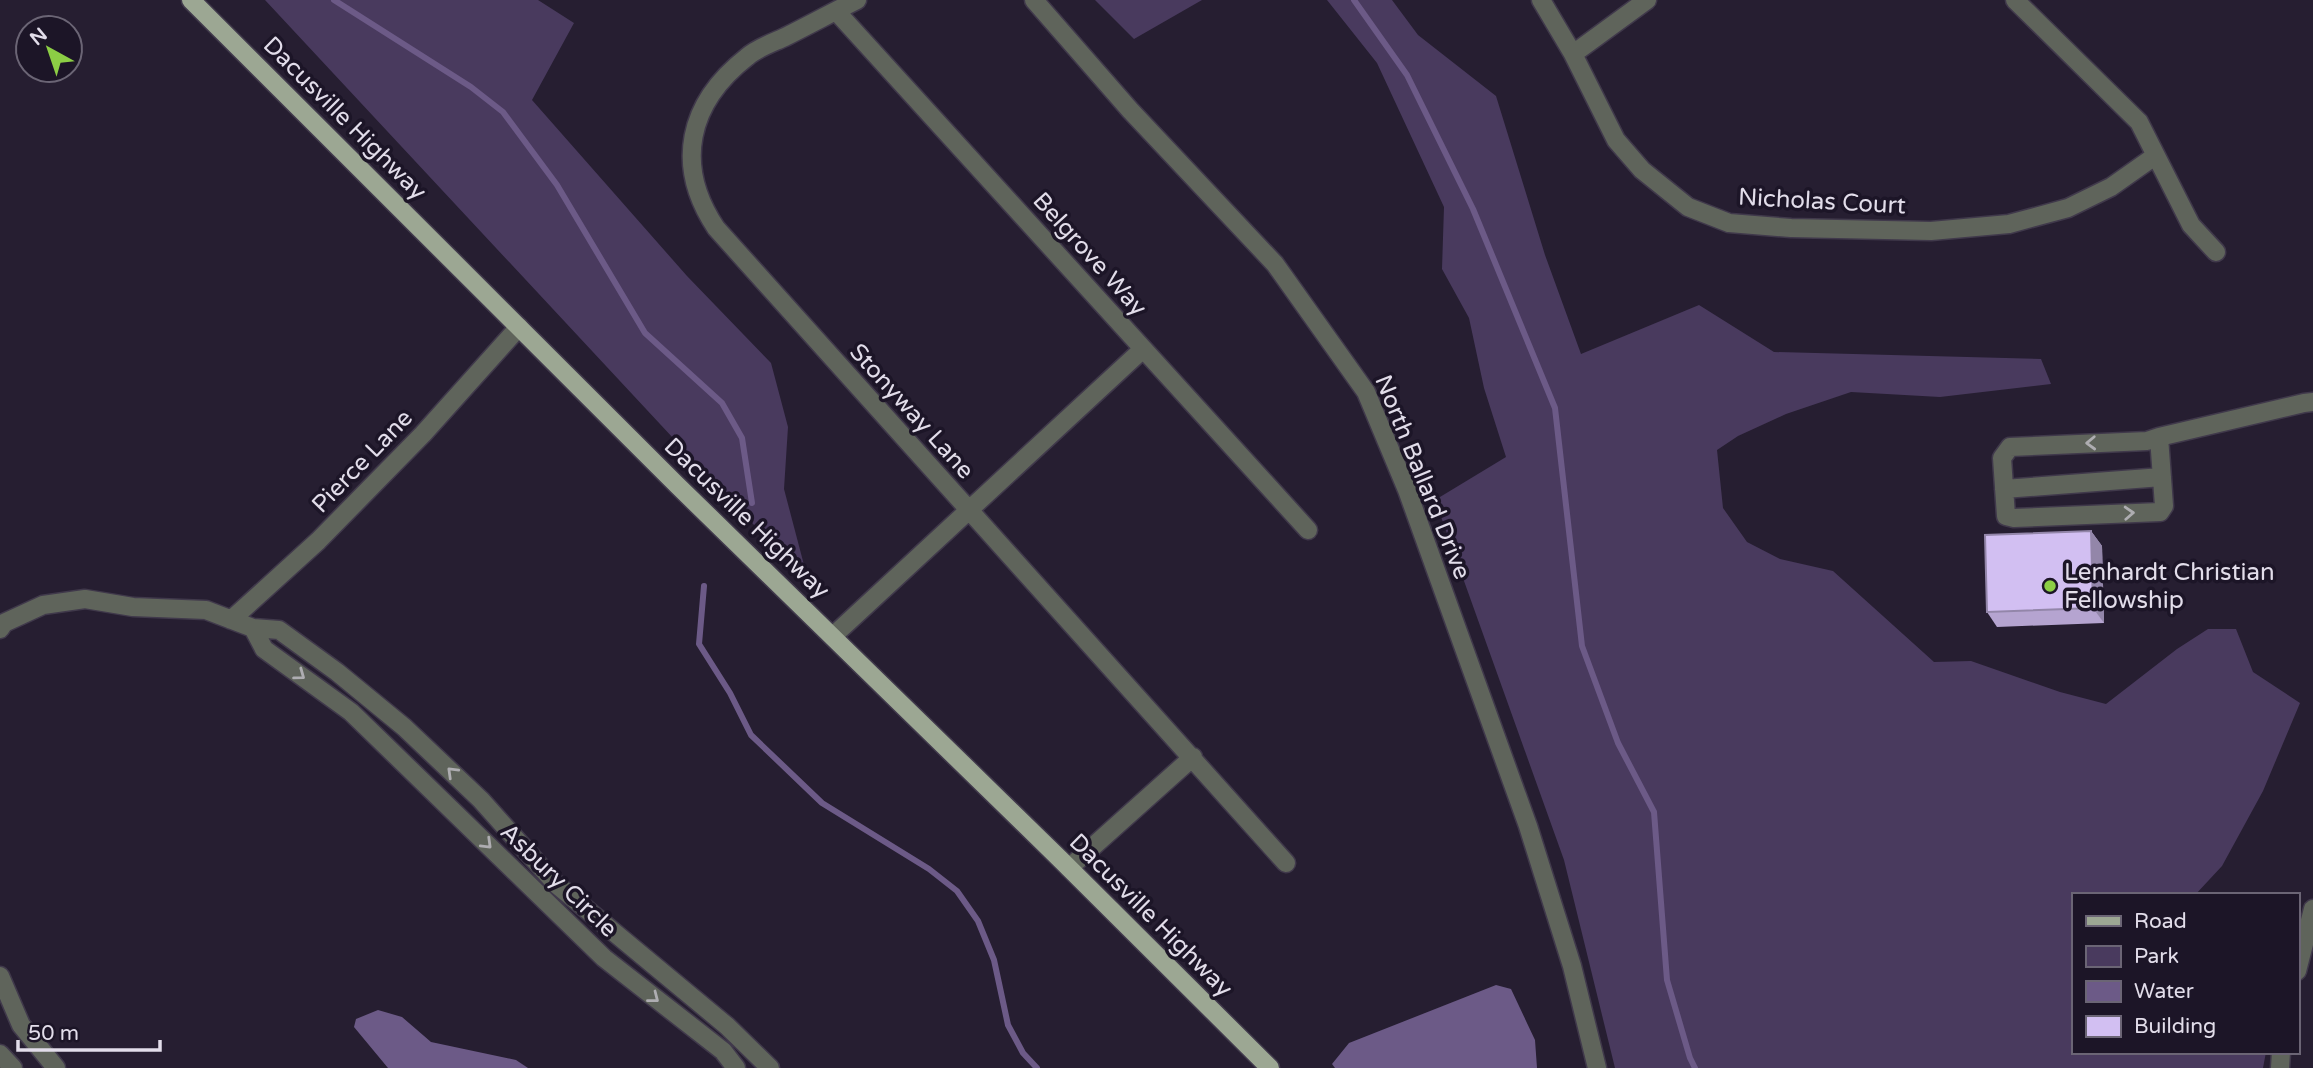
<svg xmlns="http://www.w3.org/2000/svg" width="2313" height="1068" font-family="'Varela Round',sans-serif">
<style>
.green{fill:#493a5e}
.water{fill:#6c5a87}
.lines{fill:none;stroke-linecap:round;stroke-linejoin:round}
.stream{stroke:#6c5a87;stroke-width:6}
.minor-casing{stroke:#40394b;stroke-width:21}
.major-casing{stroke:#40394b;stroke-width:21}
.minor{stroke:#5f645b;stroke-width:18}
.major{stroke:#9ca793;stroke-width:18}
.wall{fill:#b5a4d0}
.shaded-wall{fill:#9386a9}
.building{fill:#d2bff2;stroke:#9386a9;stroke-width:2}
.oneway{stroke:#aeadb1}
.poi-dot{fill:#8cce45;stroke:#1c1527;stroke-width:2.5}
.labels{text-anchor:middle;stroke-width:7;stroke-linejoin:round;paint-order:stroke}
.street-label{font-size:24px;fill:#e2ddea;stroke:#1c1527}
.poi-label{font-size:24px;fill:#e2ddea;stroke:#1c1527;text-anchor:start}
</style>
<rect width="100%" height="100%" fill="#261e31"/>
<!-- green -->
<path class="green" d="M265,0h273l36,23 -42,77 155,176 84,87 17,64 -4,62 25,95z
M1095,0h107l-68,39z
M1327,0h65l26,35 78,61 49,159 36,99 118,-49 75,47 267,7 10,25 -111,13 -89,-5 -65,22 -48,22 -21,14 6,58 24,34 33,17 53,12 101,91 37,-1 89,31 46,12 71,-55 31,-20h28l17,43 47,31 -37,88 -41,75 -27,29h-122v157h193l-3,16h-648l-51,-208 -129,-360 71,-43 -22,-69 -15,-70 -27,-49 2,-62 -67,-144z"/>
<!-- water -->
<path class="water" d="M1496,985l15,4 24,51 2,28h-202l-3,-4 17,-21z
M378,1010l24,7 29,25 85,18 12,8h-140l-34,-41 2,-8z"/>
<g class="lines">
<!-- stream -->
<path class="stream" d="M334,0l137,87 32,25 54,73 88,148 77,70 20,35 10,65
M1354,0l53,75 66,134 82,199 27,238 36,97 36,69 13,168 23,78 5,10
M704,586l-5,58 31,49 21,42 71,68 107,66 28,22 21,30 16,39 14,65 15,28 14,15"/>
<defs>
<path id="minor" d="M857,0c-24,12 -48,25 -72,37 -13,6 -28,11 -38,20 -59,46 -73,108 -31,171l570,635
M1034,0l96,110 145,154 91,128 41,98 121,336 44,140 25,102
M1541,0l32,54 43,86 26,30 46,37 41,16 62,5 140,3 78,-7 59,-16 43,-21 44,-31
M2015,0l124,122 52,103 25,27
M836,11l472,519
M1573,54l74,-54
M2159,437l5,69 -4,6 -146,6 -8,-2 -4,-58 8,-11 137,-6 12,-4 145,-34 9,-1
M2004,489l158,-12
M231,620l87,-79 105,-107 96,-107
M253,628l11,21 87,63 253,246 119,93 13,17
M0,629l4,-6 39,-18 42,-6 48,8 73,3 47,18 26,2 58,42 67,55 77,73 75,84 171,142 43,42
M833,636l310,-287
M1069,868l124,-111
M2297,971l16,-62
M0,976l21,49 35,43
M0,1054l13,14
M2280,1068l1,-16"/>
<path id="major" d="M191,0l486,485 383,374 210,209"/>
</defs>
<!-- minor casing -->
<use href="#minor" class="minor-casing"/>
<!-- major casing -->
<use href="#major" class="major-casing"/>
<!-- minor -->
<use href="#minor" class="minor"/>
<!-- major -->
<use href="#major" class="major"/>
</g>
<!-- wall -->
<path class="wall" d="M2091,531l11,15 2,77 -107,4 -10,-15z"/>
<!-- shaded-wall -->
<path class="shaded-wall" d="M2091,531l11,15 2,77 -11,-15z"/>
<!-- building -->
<path class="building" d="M2091,531l2,77 -106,4 -2,-77z"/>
<!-- one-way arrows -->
<defs><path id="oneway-chevron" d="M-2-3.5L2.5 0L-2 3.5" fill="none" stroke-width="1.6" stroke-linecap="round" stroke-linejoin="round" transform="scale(1.75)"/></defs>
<g class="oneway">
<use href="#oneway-chevron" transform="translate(2091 443) rotate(178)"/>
<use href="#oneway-chevron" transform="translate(2129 513) rotate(-3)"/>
<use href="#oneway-chevron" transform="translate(300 675) rotate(36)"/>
<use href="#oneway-chevron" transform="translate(452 772) rotate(-136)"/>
<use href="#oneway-chevron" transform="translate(487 844) rotate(44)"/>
<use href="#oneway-chevron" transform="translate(654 998) rotate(38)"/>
</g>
<!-- markers -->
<circle class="poi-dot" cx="2050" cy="586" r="7"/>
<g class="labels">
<!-- street labels -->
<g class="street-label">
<text transform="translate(345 118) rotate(45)" y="8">Dacusville Highway</text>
<text transform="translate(1822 201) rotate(3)" y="8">Nicholas Court</text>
<text transform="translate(1090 254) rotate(48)" y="8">Belgrove Way</text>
<text transform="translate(912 411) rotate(48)" y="8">Stonyway Lane</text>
<text transform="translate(362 461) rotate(-46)" y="8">Pierce Lane</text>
<text transform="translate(1423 477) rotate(68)" y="8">North Ballard Drive</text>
<text transform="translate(747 518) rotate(44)" y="8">Dacusville Highway</text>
<text transform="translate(559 880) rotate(44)" y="8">Asbury Circle</text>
<text transform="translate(1151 915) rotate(45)" y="8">Dacusville Highway</text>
</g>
<!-- poi labels -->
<g class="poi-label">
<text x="2064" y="580">Lenhardt Christian<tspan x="2064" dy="28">Fellowship</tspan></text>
</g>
</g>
<!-- legend -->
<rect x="2072" y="893" width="228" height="161" fill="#1c1527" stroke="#6b6575" stroke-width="2"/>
<rect x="2086" y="916" width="35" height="10" fill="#9ca793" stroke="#6b6575" stroke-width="2"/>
<text x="2134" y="928" font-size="21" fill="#e2ddea">Road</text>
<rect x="2086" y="946" width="35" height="21" fill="#493a5e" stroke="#6b6575" stroke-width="2"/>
<text x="2134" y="963" font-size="21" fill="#e2ddea">Park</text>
<rect x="2086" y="981" width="35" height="21" fill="#6c5a87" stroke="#6b6575" stroke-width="2"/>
<text x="2134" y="998" font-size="21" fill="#e2ddea">Water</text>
<rect x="2086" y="1016" width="35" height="21" fill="#d2bff2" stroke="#6b6575" stroke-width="2"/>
<text x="2134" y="1033" font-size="21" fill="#e2ddea">Building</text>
<!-- north arrow -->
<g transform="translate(49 49) rotate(320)"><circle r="33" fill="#1c1527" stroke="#6b6575" stroke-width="2"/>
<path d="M0-5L12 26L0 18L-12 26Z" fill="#8cce45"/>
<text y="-10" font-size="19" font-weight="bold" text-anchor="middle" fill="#e2ddea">N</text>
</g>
<!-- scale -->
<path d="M18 1040v10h142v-10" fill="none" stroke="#e2ddea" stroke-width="3.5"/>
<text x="28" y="1040" font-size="21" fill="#e2ddea" stroke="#1c1527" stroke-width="5" paint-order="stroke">50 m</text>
</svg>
